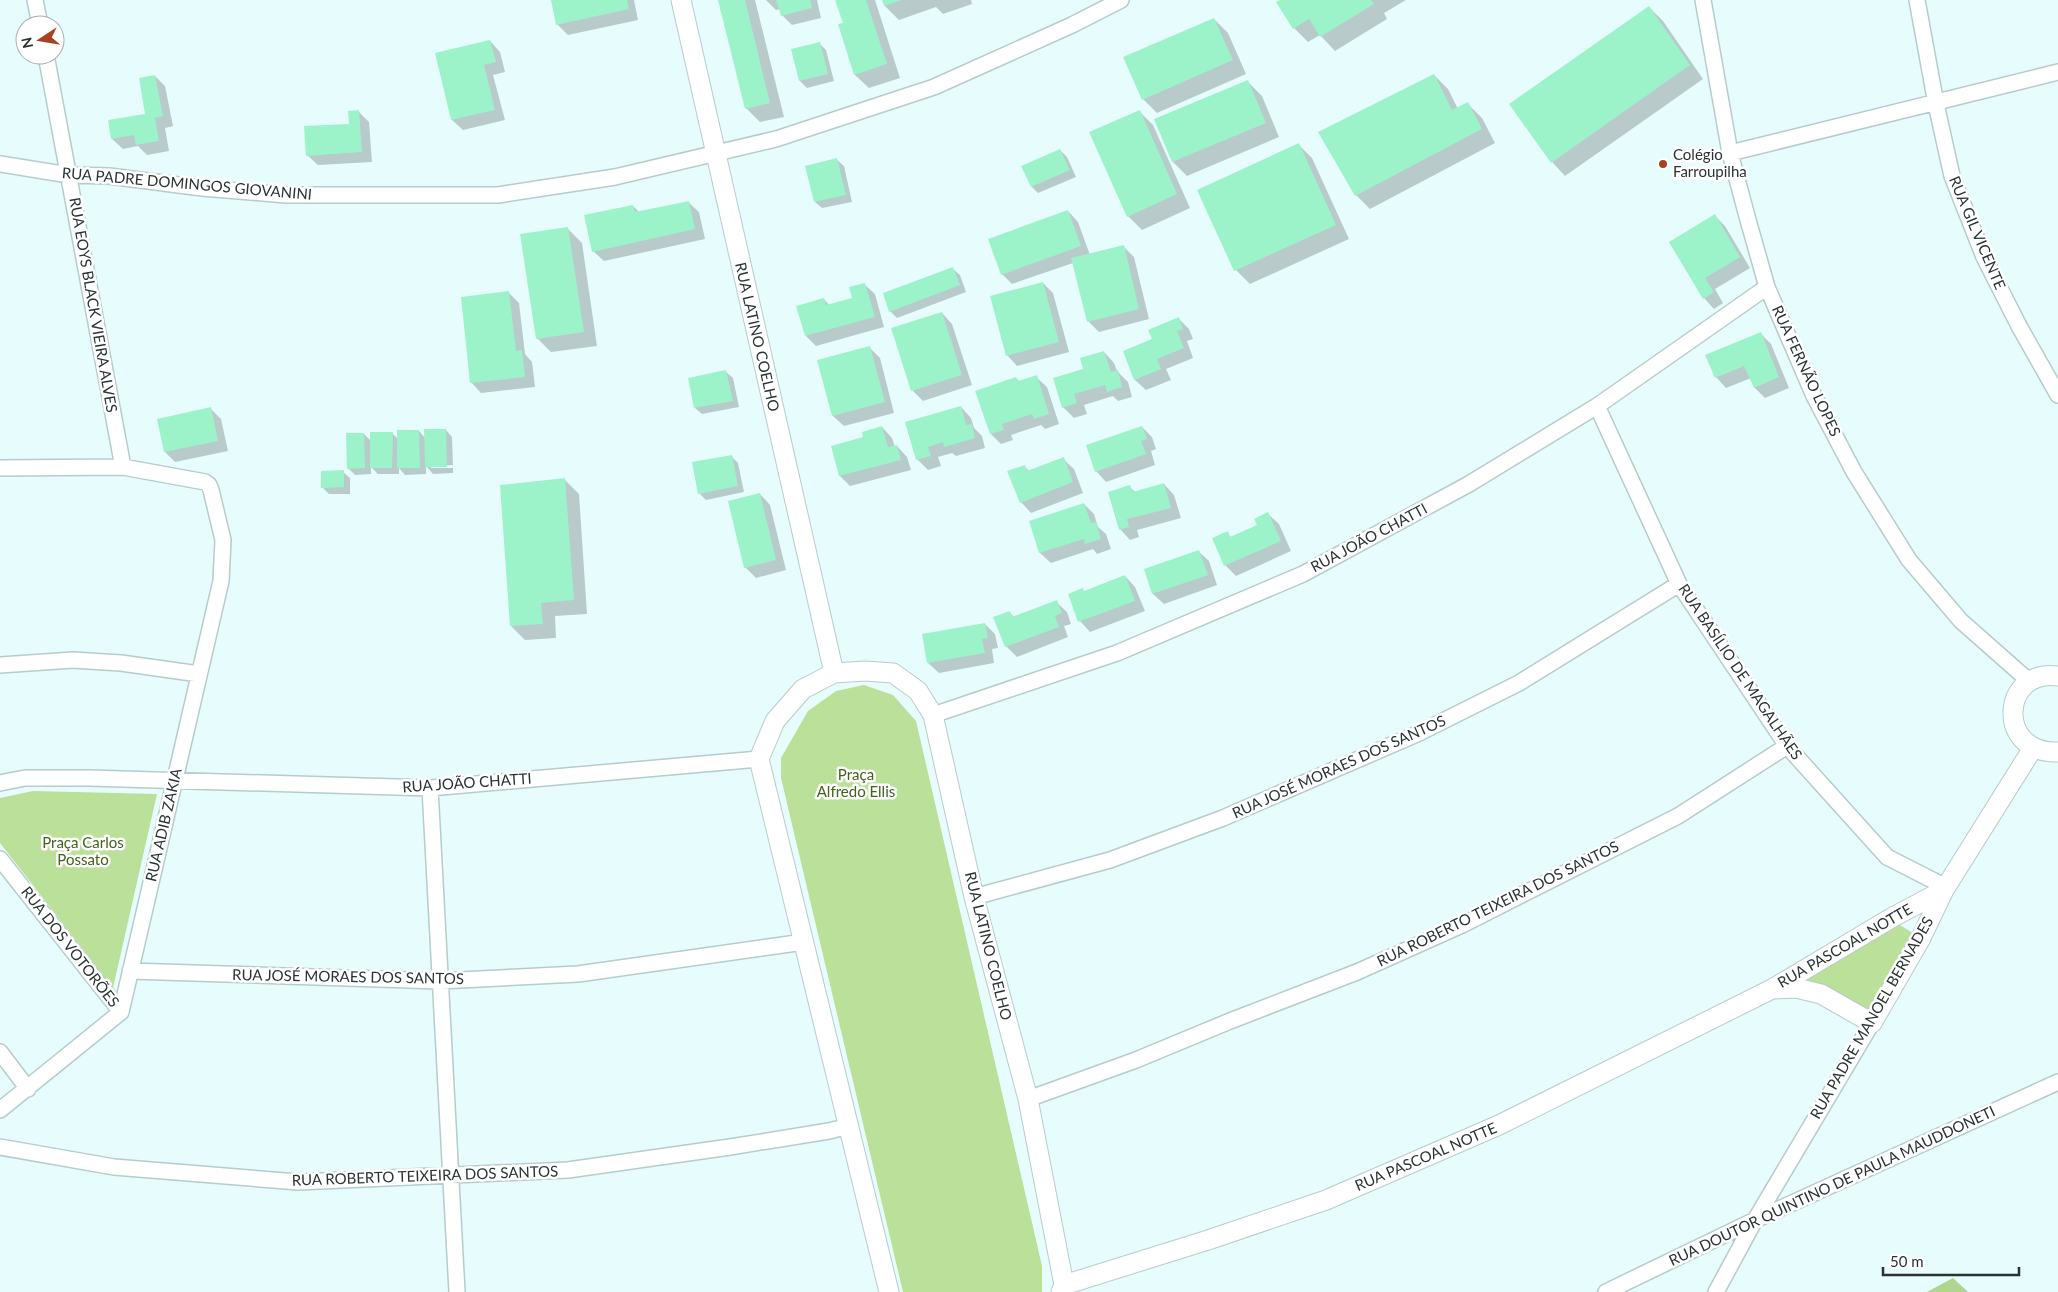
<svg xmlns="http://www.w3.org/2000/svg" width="2058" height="1292" font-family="Lato,sans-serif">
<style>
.green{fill:#bae099}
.forest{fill:#afd58f}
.shadow{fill:#0003}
.building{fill:#9cf3c9}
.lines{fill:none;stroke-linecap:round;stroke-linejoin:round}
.minor-casing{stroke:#b6cccb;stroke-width:18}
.tertiary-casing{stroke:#b6cccb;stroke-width:21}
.minor{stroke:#fff;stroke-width:15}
.tertiary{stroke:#fff;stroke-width:19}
.poi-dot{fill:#a94121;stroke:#fff;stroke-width:2}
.labels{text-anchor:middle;stroke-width:5;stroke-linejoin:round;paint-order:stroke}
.poi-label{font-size:15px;fill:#2a3333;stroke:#fff;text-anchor:start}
.street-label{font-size:15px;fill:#2a3333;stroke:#fff}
.park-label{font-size:15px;fill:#41621b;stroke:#fff}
</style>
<rect width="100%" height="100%" fill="#e7fdfd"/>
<!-- green -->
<path class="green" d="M864,685l29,10 23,26 126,545v26h-139l-122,-514v-20l27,-47 28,-20z
M33,791l124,3 -44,194 -113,-145v-45z
M1892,920l27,17 -49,82 -92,-31z"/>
<!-- forest -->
<path class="forest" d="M1953,1278l15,14h-41z"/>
<!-- shadow -->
<path class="shadow" d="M552,0h82l4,20 -70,15 -11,-11z
M719,0h36l29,117 -24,5 -14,-14z
M766,0h51l4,18 -29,7 -10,-10 -2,-6 -4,1z
M836,0h39l25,78 -31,10 -14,-13 -11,-51z
M883,0h88l1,4 -29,10 -7,-7 -37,13 -14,-14z
M1282,0h124l-22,13 3,6 -52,32 -15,-16 -12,7 -14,-14z
M1649,7l14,14 40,58 -138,97 -13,-14z
M1214,19l14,14 18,41 -89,39 -14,-14z
M490,41l10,11 5,20 -12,3 12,45 -42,10 -11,-10 -16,-66z
M819,43l7,7 8,31 -27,7 -7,-7 -8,-31z
M1434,75l14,14 10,20 10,-5 14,14 13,25 -125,66 -14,-14z
M155,76l10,10 8,40 -8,2 4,23 -22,4 -9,-9 -15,3 -11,-10 -3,-18 38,-6z
M1248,82l14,14 17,41 -92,39 -14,-14z
M1139,111l14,14 37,83 -48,22 -14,-14z
M359,112l10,10 3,40 -54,3 -11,-10 43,-30z
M1299,145l13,13 37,81 -99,45 -14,-14z
M1060,150l7,7 9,20 -38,16 -6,-6z
M837,160l7,6 8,36 -30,6 -7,-6z
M688,202l11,10 6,27 -101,22 -11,-10 40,-45 7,7z
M1068,211l10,11 12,33 33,-9 11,11 15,62 -50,13 -11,-11 -15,-58 -61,21 -10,-10z
M1715,216l10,10 25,42 -35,21 8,14 -9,6 -10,-11 -34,-55z
M568,229l14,14 15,103 -46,6 -14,-14z
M953,269l7,6 6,17 -69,26 -7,-7z
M1043,283l10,10 16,59 -52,14 -10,-11z
M864,284l11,10 9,33 -68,19 -10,-10 18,-37 6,7 24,-7z
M509,293l10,10 6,51 7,8 3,25 -54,6 -10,-11z
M942,313l10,11 20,61 -49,16 -10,-10 -20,-62z
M1179,319l10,10 4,10 -6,2 6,17 -27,11 5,11 -25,10 -11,-10 -11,-29 29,-12z
M1760,333l11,11 18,44 -24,10 -10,-10 -4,-10 -25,10 -10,-11z
M869,347l11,11 14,55 -50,13 -11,-10 -14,-55z
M1104,352l10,11 3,8 11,11 4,15 -14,4 -5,-5 -29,9 3,9 -13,4 -11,-11 22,-37z
M726,372l7,6 6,29 -37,7 -7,-6z
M1036,377l11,10 12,37 -14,5 -4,-4 -30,10 2,5 -12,4 -10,-10 25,-56 4,4z
M961,407l10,11 3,10 8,8 3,12 -29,8 -4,-3 -14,4 3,9 -13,4 -11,-11z
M211,409l10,10 7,32 -53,11 -10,-10 -7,-32z
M882,427l10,11 3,9 2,-1 10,11 4,13 -61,16 -10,-10 25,-38z
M1142,427l10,10 4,12 -5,2 4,14 -49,17 -10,-11z
M446,430l6,7 1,28 -22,1v2h22v5l-20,1 -7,-8v8l-21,1 -6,-7v6h-21l-7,-7v7l-16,1 -7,-7 16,-34 8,8 20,-9 6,6 21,-8 7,8z
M731,456l7,7 6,29 -38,8 -7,-7z
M1063,459l11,10 9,24 -52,20 -10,-11 3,-36 6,6z
M343,472l7,6v16h-21l-7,-7z
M565,480l14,14 8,120 -32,2 1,22 -31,2 -14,-14z
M1164,484l10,11 7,23 -44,12 2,7 -9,3 -10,-11 10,-42 6,6z
M760,494l10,11 16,65 -30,8 -11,-11z
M1084,504l10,10 4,13 8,7 5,15 -14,5 -4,-5 -42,14 -11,-10 -10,-31z
M1268,514l11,10 12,27 -55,25 -11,-11 -11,-26 13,-6 5,5 27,-12z
M1198,551l11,10 8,24 -53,19 -11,-10 -8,-24z
M1125,576l10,11 10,24 -55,21 -10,-11 4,-29z
M1056,602l11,10 4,12 -7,2 4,11 -51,20 -11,-11 3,-34 5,5z
M985,624l10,10 3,14 -6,1 2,14 -55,10 -11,-10z"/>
<!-- building -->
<path class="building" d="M551,0h76l2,9 -73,16z
M718,0h27l25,103 -25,6z
M776,0h34l2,8 -31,8z
M835,0h31l21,64 -33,11 -16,-51 5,-1z
M882,0h20l-18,6z
M1280,0h91l3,4 -54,33 -11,-18 -16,10 -17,-27z
M1649,6l41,59 -139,98 -42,-59z
M1214,18l19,42 -91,40 -19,-43z
M490,40l6,22 -12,3 11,45 -44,10 -16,-67z
M820,42l8,32 -29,7 -8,-32z
M1434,74l18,36 16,-8 14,27 -127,67 -37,-64z
M155,75l8,41 -8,2 4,23 -23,4 -2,-10 -23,4 -3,-19 37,-6 -6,-36z
M1248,80l18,43 -94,39 -18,-43z
M359,110l3,42 -56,4 -2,-30 45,-2 -1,-13z
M1140,110l37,84 -50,23 -38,-85z
M1299,143l37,82 -102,46 -37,-81z
M1060,149l10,21 -39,17 -10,-21z
M837,158l9,37 -32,7 -9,-36z
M689,201l6,28 -103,23 -8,-37 49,-10 2,7z
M1068,210l13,36 -80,29 -13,-36z
M1715,214l25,43 -35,21 9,14 -11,7 -34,-57z
M568,227l16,105 -48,7 -16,-105z
M1124,245l15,64 -52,13 -16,-64z
M953,267l7,18 -71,27 -6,-19z
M1043,282l16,60 -53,14 -16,-60z
M865,283l10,34 -70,19 -9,-30 28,-8 2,7 26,-7 -3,-11z
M509,291l7,60 6,-1 3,27 -55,6 -9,-86z
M942,312l20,63 -51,16 -20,-63z
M1179,317l4,12 -6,2 7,17 -27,11 4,10 -27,11 -11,-29 29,-12 -4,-9z
M1761,332l18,45 -25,11 -10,-22 -29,12 -10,-23z
M870,346l15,56 -53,14 -15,-56z
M1104,351l7,21 7,-2 4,17 -15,5 -2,-7 -31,9 3,9 -15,5 -9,-30 30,-9 -3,-11z
M726,370l7,31 -39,7 -6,-30z
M1037,375l12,39 -15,5 -2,-5 -30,10 2,6 -14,4 -15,-43 41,-14 2,4z
M961,406l5,19 6,-1 3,14 -31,9 -1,-5 -15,5 3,9 -15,4 -11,-38z
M211,407l7,34 -54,11 -7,-33z
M882,426l6,21 9,-2 4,15 -62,16 -8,-30 32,-9 -1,-5z
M1142,426l5,13 -6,2 5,13 -51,18 -9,-27z
M424,429h22l1,38h-22z
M397,430h22l1,38h-23z
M370,432h23l-1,36h-22z
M346,433h18l1,35 -18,1z
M732,455l6,31 -40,8 -6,-32z
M1064,457l9,25 -53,21 -13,-32 18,-6 2,6z
M344,470v17l-23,1v-17z
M565,478l9,122 -33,3 2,21 -33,2 -10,-141z
M1164,483l7,25 -44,11 2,8 -10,3 -11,-38 22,-7 3,7z
M760,493l16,67 -32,8 -16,-67z
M1084,503l7,20 5,-1 5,17 -16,5 -1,-5 -45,14 -10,-32z
M1268,512l13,29 -57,25 -12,-28 16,-7 2,6 27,-12 -3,-6z
M1199,550l9,25 -56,19 -8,-25z
M1125,575l10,26 -57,21 -10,-28 15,-6 1,3z
M1057,600l5,13 -7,3 4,11 -54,20 -12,-30 17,-6 2,6z
M985,623l3,15 -6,1 3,14 -58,10 -5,-29z"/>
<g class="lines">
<defs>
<path id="minor" d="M35,0l5,25
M1703,0l27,153 18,67 19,67 47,109 40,76 55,88 52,61 68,60
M1917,0l19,104 16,72 32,81 35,69 39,69
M46,55l77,412
M1730,153l328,-81
M0,164l69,11 40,1 93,12 84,7h212l117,-18 161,-38 158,-52 138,-62 49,-25
M1597,406l82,178 108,162 100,111 59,30
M0,468l123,-1 82,15 4,3 2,5 12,50 -2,41 -100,431 -121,98
M0,665l73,-5 48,3 78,11
M933,715l184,-62 186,-79 166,-90 128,-78 170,-119
M0,783l25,-5h64l341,10 329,-29
M430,788l27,504
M0,859l121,153
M974,897l136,-37 113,-42 196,-85 100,-50 160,-99
M130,971l310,10 138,-7 226,-32
M0,1052l28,37
M1028,1099l108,-39 94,-39 127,-49 105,-47 216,-109 109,-70
M0,1147l114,20 184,15 270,-12 162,-23 99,-16 20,-5
M1606,1292l149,-72 303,-138
M1716,1292l39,-72 117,-197"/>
<path id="tertiary" d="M681,0l153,673
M2058,676c-57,-8 -63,78 0,76
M1773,989l23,-1 25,6 51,29 49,-85 23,-48 89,-142
M1064,1285l144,-45 118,-40 173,-75 273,-136 121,-72 51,-27
M889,1292l-130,-533 16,-38 28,-32 31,-16 31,-2 28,2 25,18 15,24 41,182 54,202 36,186 -3,7"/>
</defs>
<!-- minor casing -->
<use href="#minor" class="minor-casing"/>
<!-- tertiary casing -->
<use href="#tertiary" class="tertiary-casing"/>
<!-- minor -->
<use href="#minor" class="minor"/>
<!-- tertiary -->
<use href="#tertiary" class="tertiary"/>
</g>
<!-- markers -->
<circle class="poi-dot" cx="1663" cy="164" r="5"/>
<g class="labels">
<!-- poi labels -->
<g class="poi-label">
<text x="1673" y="160">Colégio<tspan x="1673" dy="17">Farroupilha</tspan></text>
</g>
<!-- street labels -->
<g class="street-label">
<text transform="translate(187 184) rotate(5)" y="5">RUA PADRE DOMINGOS GIOVANINI</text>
<text transform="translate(1977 233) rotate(67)" y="5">RUA GIL VICENTE</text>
<text transform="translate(93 305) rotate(80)" y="5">RUA EOYS BLACK VIEIRA ALVES</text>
<text transform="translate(757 337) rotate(77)" y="5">RUA LATINO COELHO</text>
<text transform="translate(1806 371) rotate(65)" y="5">RUA FERNÃO LOPES</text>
<text transform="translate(1369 538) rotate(-28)" y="5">RUA JOÃO CHATTI</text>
<text transform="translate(1740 672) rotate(56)" y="5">RUA BASÍLIO DE MAGALHÃES</text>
<text transform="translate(1339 767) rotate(-24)" y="5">RUA JOSÉ MORAES DOS SANTOS</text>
<text transform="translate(467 783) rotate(-4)" y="5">RUA JOÃO CHATTI</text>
<text transform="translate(164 825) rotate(-77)" y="5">RUA ADIB ZAKIA</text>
<text transform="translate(1498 904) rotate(-26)" y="5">RUA ROBERTO TEIXEIRA DOS SANTOS</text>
<text transform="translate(988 946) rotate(76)" y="5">RUA LATINO COELHO</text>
<text transform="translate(1845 946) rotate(-30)" y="5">RUA PASCOAL NOTTE</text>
<text transform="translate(70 947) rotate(52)" y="5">RUA DOS VOTORÕES</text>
<text transform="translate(348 977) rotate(1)" y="5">RUA JOSÉ MORAES DOS SANTOS</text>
<text transform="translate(1872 1018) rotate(-60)" y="5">RUA PADRE MANOEL BERNADES</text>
<text transform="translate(1426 1157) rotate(-23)" y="5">RUA PASCOAL NOTTE</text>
<text transform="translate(425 1176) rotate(-2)" y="5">RUA ROBERTO TEIXEIRA DOS SANTOS</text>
<text transform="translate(1832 1186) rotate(-25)" y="5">RUA DOUTOR QUINTINO DE PAULA MAUDDONETI</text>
</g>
<!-- park labels -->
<g class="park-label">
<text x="856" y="780">Praça<tspan x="856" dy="17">Alfredo Ellis</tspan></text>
<text x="83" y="848">Praça Carlos<tspan x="83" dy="17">Possato</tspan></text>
</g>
</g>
<!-- north arrow -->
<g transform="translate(40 40) rotate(258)"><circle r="24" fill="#ffffff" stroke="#aaadad"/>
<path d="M0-4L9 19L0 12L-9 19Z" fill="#a94121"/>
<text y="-8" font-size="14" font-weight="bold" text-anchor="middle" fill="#2a3333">N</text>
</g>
<!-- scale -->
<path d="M1883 1267v8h136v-8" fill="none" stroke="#2a3333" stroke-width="2.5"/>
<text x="1890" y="1267" font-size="15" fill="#2a3333" stroke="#ffffff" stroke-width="4" paint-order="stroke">50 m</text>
</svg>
